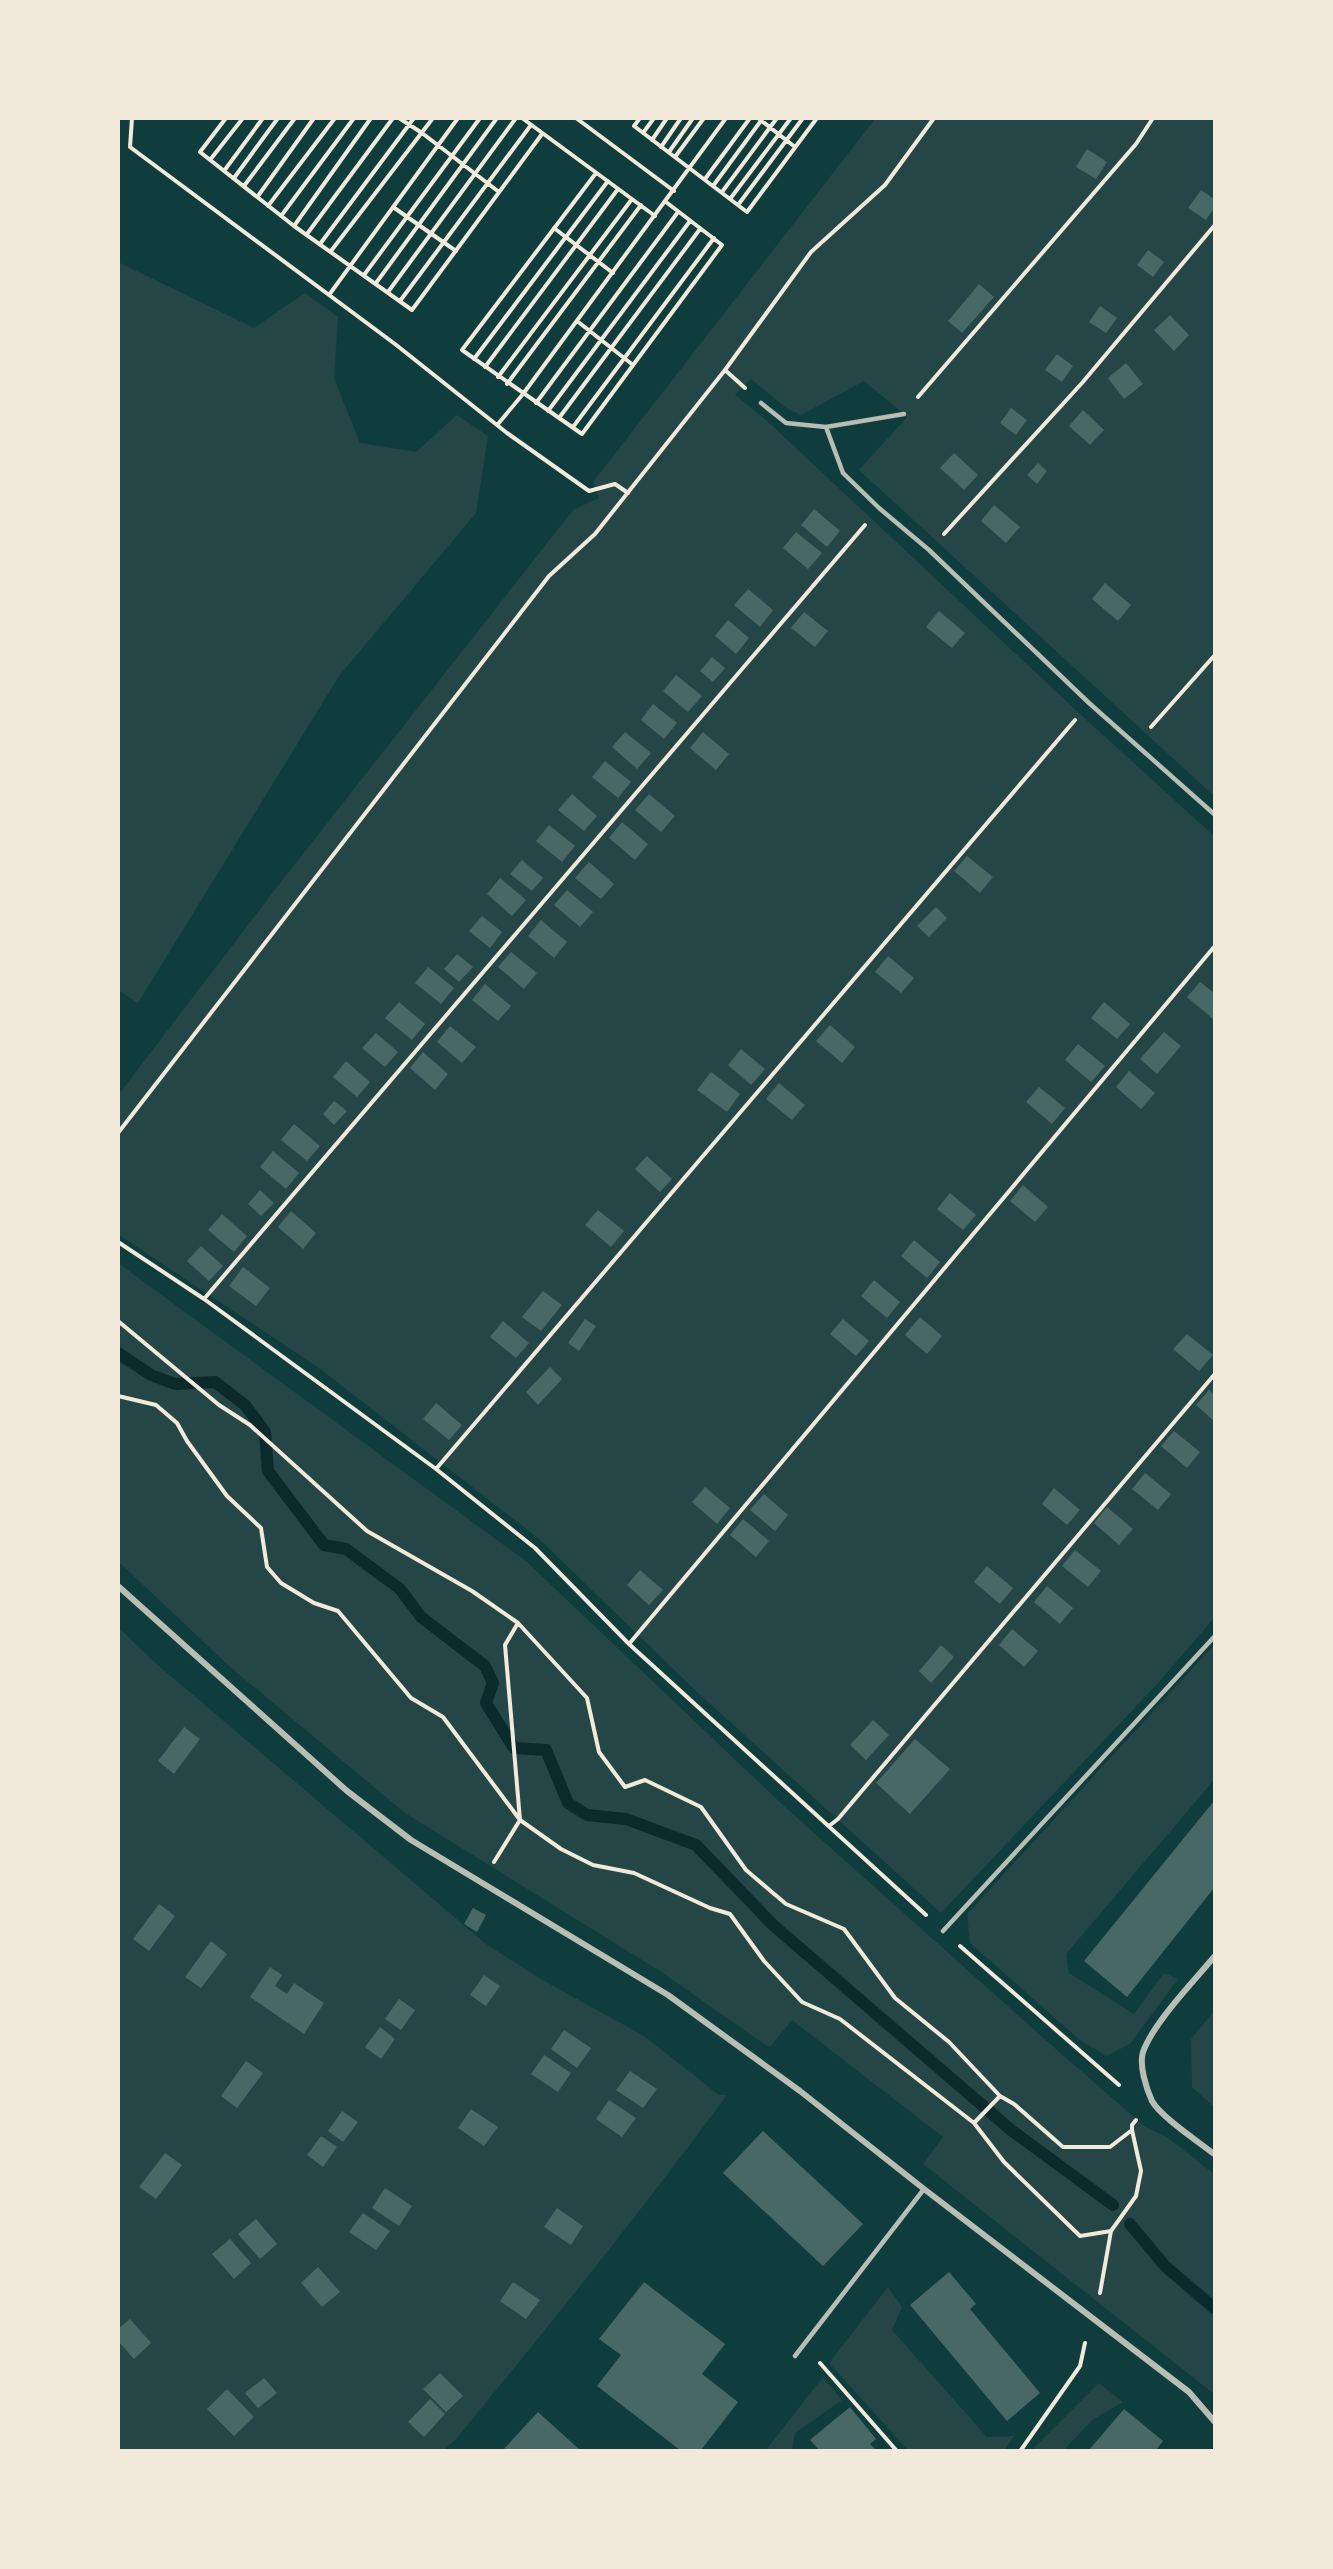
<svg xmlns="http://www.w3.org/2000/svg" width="1333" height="2569" font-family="'Exo 2',sans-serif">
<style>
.green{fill:#244646}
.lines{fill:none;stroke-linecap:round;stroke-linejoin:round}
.stream{stroke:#0a2a2b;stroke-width:12}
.building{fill:#486865}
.path{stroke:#f1e9da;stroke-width:4}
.service{stroke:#b8beb3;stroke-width:4.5}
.minor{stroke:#b8beb3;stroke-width:6}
</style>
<rect width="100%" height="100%" fill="#0f3d3e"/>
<!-- green -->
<path class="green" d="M875,119h339v677l-355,-326 48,-53 -3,-3 -40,-33 -63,34 -15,-7 -35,-29 -16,16 31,25 314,294 134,122v782l-55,64 -218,231 -244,-221 -159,-154 -219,-170 -200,-133v-141l158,-207 296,-377 26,-12 -6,-16z
M118,262l136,66 51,-35 33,24 -4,61 26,65 56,9 41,-37 31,21 -12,77 -137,163 -201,327 -20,-13z
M118,1263l409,299 258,245 264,236 95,83 23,11 47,37v220l-291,-230 20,-27 -151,-117 -22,27 -6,-3 -101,-71 -258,-160 -177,-148 -109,-103z
M118,1627l34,33 334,284 53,34 105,58 75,59h8c-87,118 -178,231 -271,344l-12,11h-325z
M1214,1645v135l-148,174 3,19 65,41 30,-41 14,6 -48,65 -24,12 -26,-16 -110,-97 -3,-29z
M1214,2011v96l-22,-20 -1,-48z
M888,2287l14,20 -10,23 95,107 27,-1 -9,14h-97l-79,-87z
M823,2377l19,23 -47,33 -3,17h-26z
M1099,2383l24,19 -31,18 -28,30h-32z"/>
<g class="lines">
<!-- stream -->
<path class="stream" d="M118,1353l33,22 24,9 40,-2 30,23 20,27 3,39 56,74 22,4 54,40 21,28 64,49 8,17 -7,20 28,45 32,2 22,53 19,12 39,4 70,26 77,80 238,205 102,75
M1130,2224l35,42 49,42"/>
</g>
<!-- building -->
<path class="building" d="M1087,149l20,13 -11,17 -20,-12z
M1201,190l13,9v9l-8,12 -18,-12z
M1148,250l16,12 -11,15 -16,-12z
M979,284l15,13 -32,36 -14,-12z
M1100,306l17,12 -11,15 -17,-11z
M1170,315l19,20 -15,16 -20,-21z
M1057,354l16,12 -11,16 -17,-12z
M1126,363l17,21 -19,15 -16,-21z
M1011,408l16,12 -11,15 -16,-12z
M1083,410l21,20 -14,15 -21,-19z
M954,453l24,22 -14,15 -24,-22z
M1038,463l9,8 -10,13 -10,-9z
M994,505l26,22 -14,16 -25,-22z
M814,509l26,22 -13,16 -26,-22z
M796,532l26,21 -14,16 -25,-21z
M1105,583l26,22 -13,16 -26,-22z
M748,589l25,21 -13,17 -26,-22z
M939,611l26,22 -13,15 -26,-21z
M804,612l24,19 -13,16 -24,-19z
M728,620l21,18 -13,16 -21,-18z
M712,657l13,11 -12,14 -13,-11z
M676,675l26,21 -14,16 -25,-21z
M653,704l24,19 -13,16 -23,-19z
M625,732l26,21 -14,16 -25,-22z
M703,732l26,22 -13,16 -26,-22z
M605,761l26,21 -13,16 -26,-21z
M572,794l25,22 -13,15 -26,-21z
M649,794l26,22 -14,16 -26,-22z
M622,822l26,22 -13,16 -26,-22z
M549,825l26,21 -13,16 -26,-21z
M967,856l26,21 -13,16 -26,-22z
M522,860l21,18 -11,13 -22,-17z
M589,862l25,22 -13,15 -26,-21z
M500,878l26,22 -14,16 -25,-22z
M567,890l26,22 -13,15 -26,-22z
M936,907l11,11 -18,19 -12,-11z
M482,916l20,16 -12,16 -21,-17z
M541,920l26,22 -13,16 -26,-22z
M511,952l26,21 -13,16 -26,-22z
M457,954l16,13 -14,15 -15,-13z
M888,956l26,22 -13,15 -26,-21z
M428,967l26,21 -13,16 -26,-21z
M1200,982l14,11 -1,26 -26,-22z
M485,984l26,22 -13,15 -26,-21z
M399,1002l26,22 -13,16 -27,-22z
M1104,1002l26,22 -13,15 -26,-21z
M830,1025l25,22 -13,16 -26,-22z
M450,1026l26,21 -14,16 -25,-21z
M1164,1032l17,14 -24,28 -17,-15z
M376,1033l22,19 -13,15 -23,-19z
M1078,1044l27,22 -14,16 -26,-22z
M741,1049l24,20 -14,16 -23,-20z
M423,1052l25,22 -13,16 -25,-22z
M346,1061l24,21 -13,15 -24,-20z
M1129,1071l26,22 -14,16 -25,-22z
M711,1072l29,22 -13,18 -30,-22z
M779,1083l26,22 -13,15 -26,-21z
M1039,1087l26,21 -13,16 -26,-22z
M334,1101l13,10 -13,14 -11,-11z
M294,1124l26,22 -13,15 -26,-21z
M273,1151l26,22 -13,16 -26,-22z
M647,1156l25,23 -12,13 -25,-23z
M1023,1185l25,22 -13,15 -25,-21z
M260,1190l14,13 -13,13 -13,-12z
M950,1193l26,22 -13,15 -26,-21z
M598,1210l26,21 -13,16 -26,-22z
M291,1211l25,22 -13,16 -25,-22z
M222,1214l25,22 -13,16 -26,-22z
M914,1240l26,22 -13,16 -26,-22z
M201,1246l22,20 -14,15 -22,-20z
M243,1267l27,21 -14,18 -27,-20z
M874,1280l26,22 -13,16 -26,-22z
M543,1291l19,14 -21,26 -19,-14z
M920,1317l22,19 -15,18 -22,-19z
M585,1319l11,7 -17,25 -11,-8z
M843,1319l26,22 -13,15 -26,-22z
M503,1321l26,22 -13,15 -26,-21z
M1187,1334l26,21 -14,16 -26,-22z
M550,1367l12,12 -24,26 -12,-13z
M1209,1390l5,4v27l-18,-16z
M436,1403l26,22 -13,15 -26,-21z
M1174,1431l26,21 -13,16 -26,-22z
M1145,1473l26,21 -13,16 -26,-21z
M705,1487l25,21 -13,16 -25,-22z
M1054,1488l26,22 -13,15 -25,-21z
M764,1494l24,21 -13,16 -25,-21z
M1107,1507l26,22 -14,16 -25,-22z
M743,1519l26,22 -13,16 -26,-22z
M1075,1550l26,21 -13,16 -26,-21z
M987,1566l26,22 -13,16 -26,-22z
M640,1570l23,20 -14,15 -22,-20z
M1047,1586l26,22 -13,16 -26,-22z
M1012,1629l26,22 -14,16 -25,-22z
M941,1645l13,12 -23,26 -12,-12z
M873,1720l16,15 -23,25 -16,-15z
M184,1727l16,12 -26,35 -16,-13z
M915,1739l35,30 -40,45 -34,-31z
M1214,1801v87l-87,109 -43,-36z
M159,1904l16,12 -26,35 -16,-12z
M473,1908l13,7 -9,17 -13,-8z
M211,1941l16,13 -26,34 -16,-11z
M270,1967l12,8 -7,11 12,8 7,-11 30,20 -20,31 -54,-37z
M484,1975l16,11 -14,20 -16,-11z
M399,1999l16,11 -14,20 -16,-11z
M380,2027l15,12 -14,20 -16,-12z
M564,2030l27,18 -14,20 -26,-19z
M544,2055l27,18 -13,19 -27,-18z
M246,2061l17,12 -26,35 -16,-12z
M630,2071l27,18 -14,19 -27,-18z
M609,2100l27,18 -14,19 -26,-18z
M471,2109l27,18 -14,19 -26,-18z
M342,2111l16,11 -15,20 -15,-11z
M763,2131l100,93 -40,42 -100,-93z
M321,2136l16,11 -14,20 -16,-12z
M165,2153l17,12 -26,34 -17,-12z
M385,2188l27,18 -13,20 -27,-18z
M557,2208l26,18 -12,19 -27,-18z
M363,2213l27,18 -14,19 -27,-18z
M256,2219l21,25 -17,15 -22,-25z
M230,2239l21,24 -17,16 -22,-25z
M318,2267l22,25 -18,15 -21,-24z
M949,2272l27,32 -6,5 70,84 -33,28 -97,-116z
M513,2282l27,18 -14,19 -26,-18z
M644,2282l81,62 -23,30 36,28 -37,48h-21l-83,-64 24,-31 -22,-16z
M130,2319l21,24 -17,16 -16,-18v-12z
M440,2373l23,23 -17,16 -23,-23z
M264,2378l13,15 -19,15 -13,-15z
M227,2389l27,28 -20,19 -27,-27z
M430,2399l15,15 -21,23 -16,-15z
M850,2407l26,32 -6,5 6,6h-57l-9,-10z
M1124,2409l39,32 -7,9h-67z
M538,2412l42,38h-77z"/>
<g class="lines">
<!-- path -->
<path class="path" d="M132,118l-2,29 265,197 112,89 82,58 26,-7 13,9
M226,118l-26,34 94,74 118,84 130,-176
M399,118l23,15 77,59
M522,118l133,98
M576,118l98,73
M640,118l-6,8 113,86 70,-94
M758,118l37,29
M643,133l11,-15
M652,140l15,-22
M661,147l20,-29
M669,152l24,-34
M675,157l29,-39
M210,160l33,-42
M224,171l39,-53
M596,173l-134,177 120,84 140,-189 -56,-43
M234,178l44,-60
M705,179l45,-61
M244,186l51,-68
M713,186l50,-68
M722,192l55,-74
M258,196l56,-78
M730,199l61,-81
M738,205l65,-87
M268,206l67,-88
M393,207l63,44
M281,216l73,-98
M294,226l77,-108
M554,228l59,45
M307,234l86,-116
M320,244l94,-126
M331,251l102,-133
M364,275l116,-157
M376,283l121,-165
M388,292l128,-174
M329,295l129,-177
M400,301l131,-176
M577,321l56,44
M474,359l134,-178
M485,367l133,-178
M725,370l20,18
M498,377l134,-178
M507,384l134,-179
M918,397l218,-253 17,-26
M536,403l142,-191
M548,411l142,-190
M559,418l141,-189
M498,424l25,-30 203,-276
M573,427l141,-189
M944,534l138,-151 132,-157
M1151,727l63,-71
M118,1133l431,-557 46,-42 130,-164 86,-118 74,-67 49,-67
M118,1242l86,57 232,170 99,79 94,96 297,271
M204,1299l661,-774
M118,1321l101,84 31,20 117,106 105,60 46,32 69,75 12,54 26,35 20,-7 56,27 45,63 40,34 58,25 51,69 54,44 51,54 14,8 49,43h47l22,-17
M118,1396l38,9 21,18 10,18 40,55 34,32 6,39 14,16 33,20 24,8 73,87 32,19 77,103 41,29 32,16 41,8 76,35 20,6 34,47 38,41 38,17 134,104 26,-27
M436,1469l639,-749
M629,1644l585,-697
M829,1826l9,-7 376,-444
M494,1862l26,-42 -15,-175 13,-22
M960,1946l159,139
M974,2123l30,39 76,74 31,-5
M1100,2293l11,-62 25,-35 5,-25 -9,-41v-5l4,-5
M820,2363l76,87
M1021,2450l59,-84 5,-23"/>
<!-- service -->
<path class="service" d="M761,403l25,20 40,4 78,-13
M826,427l17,46 36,35 50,42 160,153 125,111
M943,1931l271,-294
M795,2356l129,-167"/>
<!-- minor -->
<path class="minor" d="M118,1586l229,205 64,49 257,155 132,96 124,98 265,203 25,29
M1214,1957c-21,25 -60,65 -71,95 -4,13 3,36 9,49 9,16 47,41 62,53"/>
</g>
<!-- border -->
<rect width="1333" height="2569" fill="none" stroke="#f1e9da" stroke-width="240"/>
</svg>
